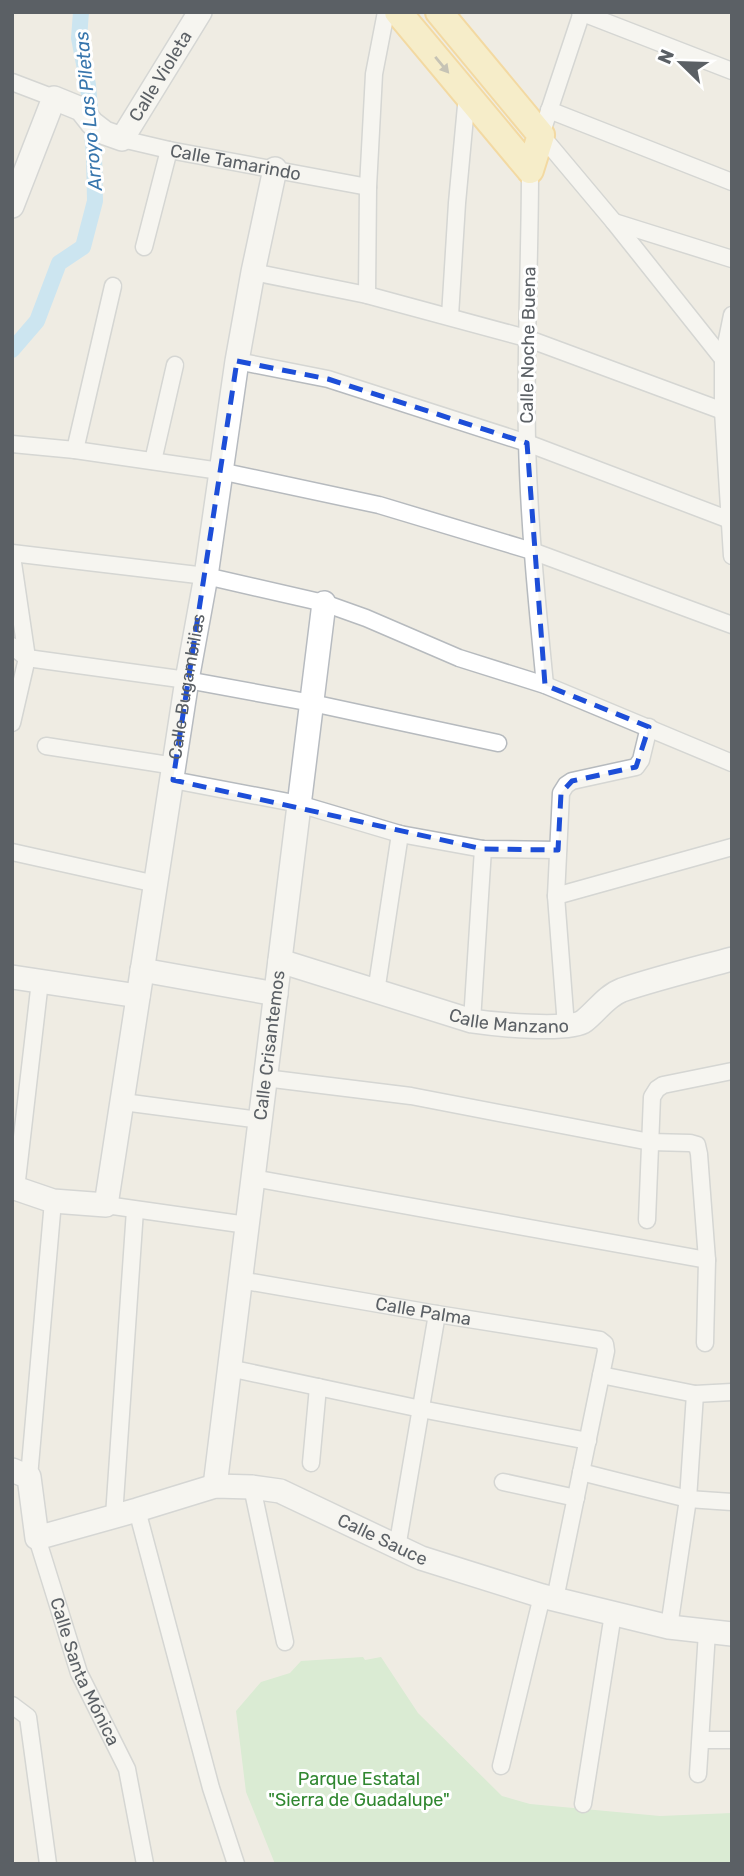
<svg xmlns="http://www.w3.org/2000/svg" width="744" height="1876" font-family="Rubik,sans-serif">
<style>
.green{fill:#c0e8be}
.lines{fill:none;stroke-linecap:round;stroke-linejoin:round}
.canal{stroke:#a3dbff;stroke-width:16}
.street-casing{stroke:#b6babe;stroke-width:19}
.secondary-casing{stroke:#b7bbc0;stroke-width:26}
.primary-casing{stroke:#f8c253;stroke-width:30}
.street{stroke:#fff;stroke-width:16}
.secondary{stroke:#fff;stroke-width:23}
.primary{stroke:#ffeda8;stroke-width:26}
.oneway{fill:#94917c}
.marked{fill:none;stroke:#1d4ed8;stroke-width:5;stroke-dasharray:14 9;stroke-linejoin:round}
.labels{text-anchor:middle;stroke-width:6;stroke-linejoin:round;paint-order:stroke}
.street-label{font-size:18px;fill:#5b6065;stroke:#fff}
.park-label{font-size:18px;fill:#308730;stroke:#fff}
.water-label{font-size:19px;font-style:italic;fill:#3876ad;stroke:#fff}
</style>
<rect width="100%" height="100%" fill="#efece3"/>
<!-- green -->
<path class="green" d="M363,1657l2,3 16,-3 37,56 84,83 28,8 130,12 72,-3v51h-457l-29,-72 -10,-81 25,-29 29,-9 11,-12z"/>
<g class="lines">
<!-- canal -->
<path class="canal" d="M12,350l25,-29 22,-58 24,-16 12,-46 -1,-46 -6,-70 -9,-47 2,-26"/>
<defs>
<g id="street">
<path d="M580,12l152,59"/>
<path d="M582,12l-41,123 73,87 109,137"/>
<path d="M12,82l42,16"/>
<path d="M549,110l183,72"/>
<path id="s1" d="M122,139l47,11 199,37"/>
<path d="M530,170c0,90 -5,181 -3,271 2,82 10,163 18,244"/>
<path d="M614,222l118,37"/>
<path d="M144,247l25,-97"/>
<path d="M253,272l114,23 159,43 197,73"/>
<path d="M367,295l1,-108 6,-113 12,-62"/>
<path d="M732,315l-9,44v52l9,145"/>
<path d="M450,316l7,-113 10,-108"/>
<path d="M237,361l91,18 199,64 203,77"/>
<path d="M12,444l63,6 145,21 159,34 153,46 200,74"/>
<path d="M75,450l38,-164"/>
<path d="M153,461l22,-96"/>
<path d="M12,553l194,23 118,27 42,15 93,40 86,27 187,78"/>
<path d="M12,556l15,102 -15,65"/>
<path d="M12,646l15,12 160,22 125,23 186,40"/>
<path d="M46,746l129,20"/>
<path d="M173,780l126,24 101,30 83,15 75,1"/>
<path d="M12,852l144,32"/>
<path d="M556,896l176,-49"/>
<path d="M376,992l24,-158"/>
<path d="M472,1021l11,-172"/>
<path d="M566,1026l-10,-130 5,-103 5,-8 6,-4 64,-14 5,-7 8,-33"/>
<path d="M265,1078l146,18 239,46 40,1 7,2 2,9 8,106 -2,83"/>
<path d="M123,1102l137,18"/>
<path d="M253,1178l454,82"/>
<path d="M16,1189l24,-208"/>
<path d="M106,1205l141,20"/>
<path d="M647,1220l5,-123 5,-8 6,-4 69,-14"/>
<path id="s2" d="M240,1280l197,34 163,26 5,4 1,7 -51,248"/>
<path d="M229,1368l192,41 167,32"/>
<path d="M601,1375l94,19 37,-2"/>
<path d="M311,1463l7,-76"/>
<path d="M581,1472l107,27 44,3"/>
<path d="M29,1477l24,-276"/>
<path d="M503,1482l73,16"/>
<path d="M252,1487l33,155"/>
<path d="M137,1510l74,278 25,76"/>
<path d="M114,1516l21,-306"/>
<path id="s3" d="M37,1538l42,135 48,96 18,95"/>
<path d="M397,1548l40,-234"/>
<path d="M669,1627l19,-128 7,-105"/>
<path d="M12,1705l16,12 20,147"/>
<path d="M701,1740h31"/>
<path d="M501,1766l41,-170"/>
<path d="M698,1774l9,-142"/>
<path d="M583,1804l30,-190"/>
</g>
<g id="secondary">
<path id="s4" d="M12,206l42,-108 27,11 11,14 13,10 17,6 78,-127"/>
<path id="s5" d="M280,961l192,60c20,3 98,11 112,0 13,-10 22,-25 38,-31 36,-12 73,-21 110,-31"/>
<path d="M142,970l134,24"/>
<path d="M12,977l126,19"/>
<path id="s6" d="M12,1187l41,14 53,4 81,-525 19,-104 31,-215 16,-89 22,-103"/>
<path id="s7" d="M12,1470l17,7 8,61 100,-28 78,-24 37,1 28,4 141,67 121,38 127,31 63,7"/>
<path id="s8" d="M215,1486l109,-883"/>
</g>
<path id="primary" d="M398,12l132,158
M439,12l102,123 -11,35"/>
</defs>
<!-- street casing -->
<use href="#street" class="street-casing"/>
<!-- secondary casing -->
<use href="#secondary" class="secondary-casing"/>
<!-- primary casing -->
<use href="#primary" class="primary-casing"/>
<!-- street -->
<use href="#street" class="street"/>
<!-- secondary -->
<use href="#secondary" class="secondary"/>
<!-- primary -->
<use href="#primary" class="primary"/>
</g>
<!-- one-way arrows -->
<defs><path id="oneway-solid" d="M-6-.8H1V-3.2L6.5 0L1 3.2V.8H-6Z" transform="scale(1.75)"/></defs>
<use class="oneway" href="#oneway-solid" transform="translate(442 65) rotate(50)"/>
<!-- marked area -->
<path d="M0 0H744V1876H0ZM237,361l91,18 199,64 18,242 104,42 -13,40 -64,14 -11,12 -3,57 -75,-1 -310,-69z" fill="#efece3" fill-opacity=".55" fill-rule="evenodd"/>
<path class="marked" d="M237,361l91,18 199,64 18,242 104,42 -13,40 -64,14 -11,12 -3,57 -75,-1 -310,-69z"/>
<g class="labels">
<!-- street labels -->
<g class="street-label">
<text dy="6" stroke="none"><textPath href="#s4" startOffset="271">Calle Violeta</textPath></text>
<text dy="6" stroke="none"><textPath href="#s1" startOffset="116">Calle Tamarindo</textPath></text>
<text transform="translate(528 345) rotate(-89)" y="6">Calle Noche Buena</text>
<text dy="6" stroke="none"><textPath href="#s6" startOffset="621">Calle Bugambilias</textPath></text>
<text dy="6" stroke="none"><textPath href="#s5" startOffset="238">Calle Manzano</textPath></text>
<text dy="6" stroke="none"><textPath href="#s8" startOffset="444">Calle Crisantemos</textPath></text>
<text dy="6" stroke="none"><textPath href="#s2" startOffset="186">Calle Palma</textPath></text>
<text dy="6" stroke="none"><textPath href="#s7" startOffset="444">Calle Sauce</textPath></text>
<text dy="6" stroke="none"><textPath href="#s3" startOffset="142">Calle Santa Mónica</textPath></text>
</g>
<!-- park labels -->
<g class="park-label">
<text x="359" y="1785">Parque Estatal<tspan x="359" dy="21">"Sierra de Guadalupe"</tspan></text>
</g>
<!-- water labels -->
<g class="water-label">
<text transform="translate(88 111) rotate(-95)" y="7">Arroyo Las Piletas</text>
</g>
</g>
<!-- border -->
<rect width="744" height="1876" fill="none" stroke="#5b6065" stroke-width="28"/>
<!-- north arrow -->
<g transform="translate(681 63) rotate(293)" stroke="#ffffff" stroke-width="5" paint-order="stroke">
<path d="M0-5L12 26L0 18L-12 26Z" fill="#5b6065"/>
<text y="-10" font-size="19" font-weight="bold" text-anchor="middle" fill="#5b6065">N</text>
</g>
</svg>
